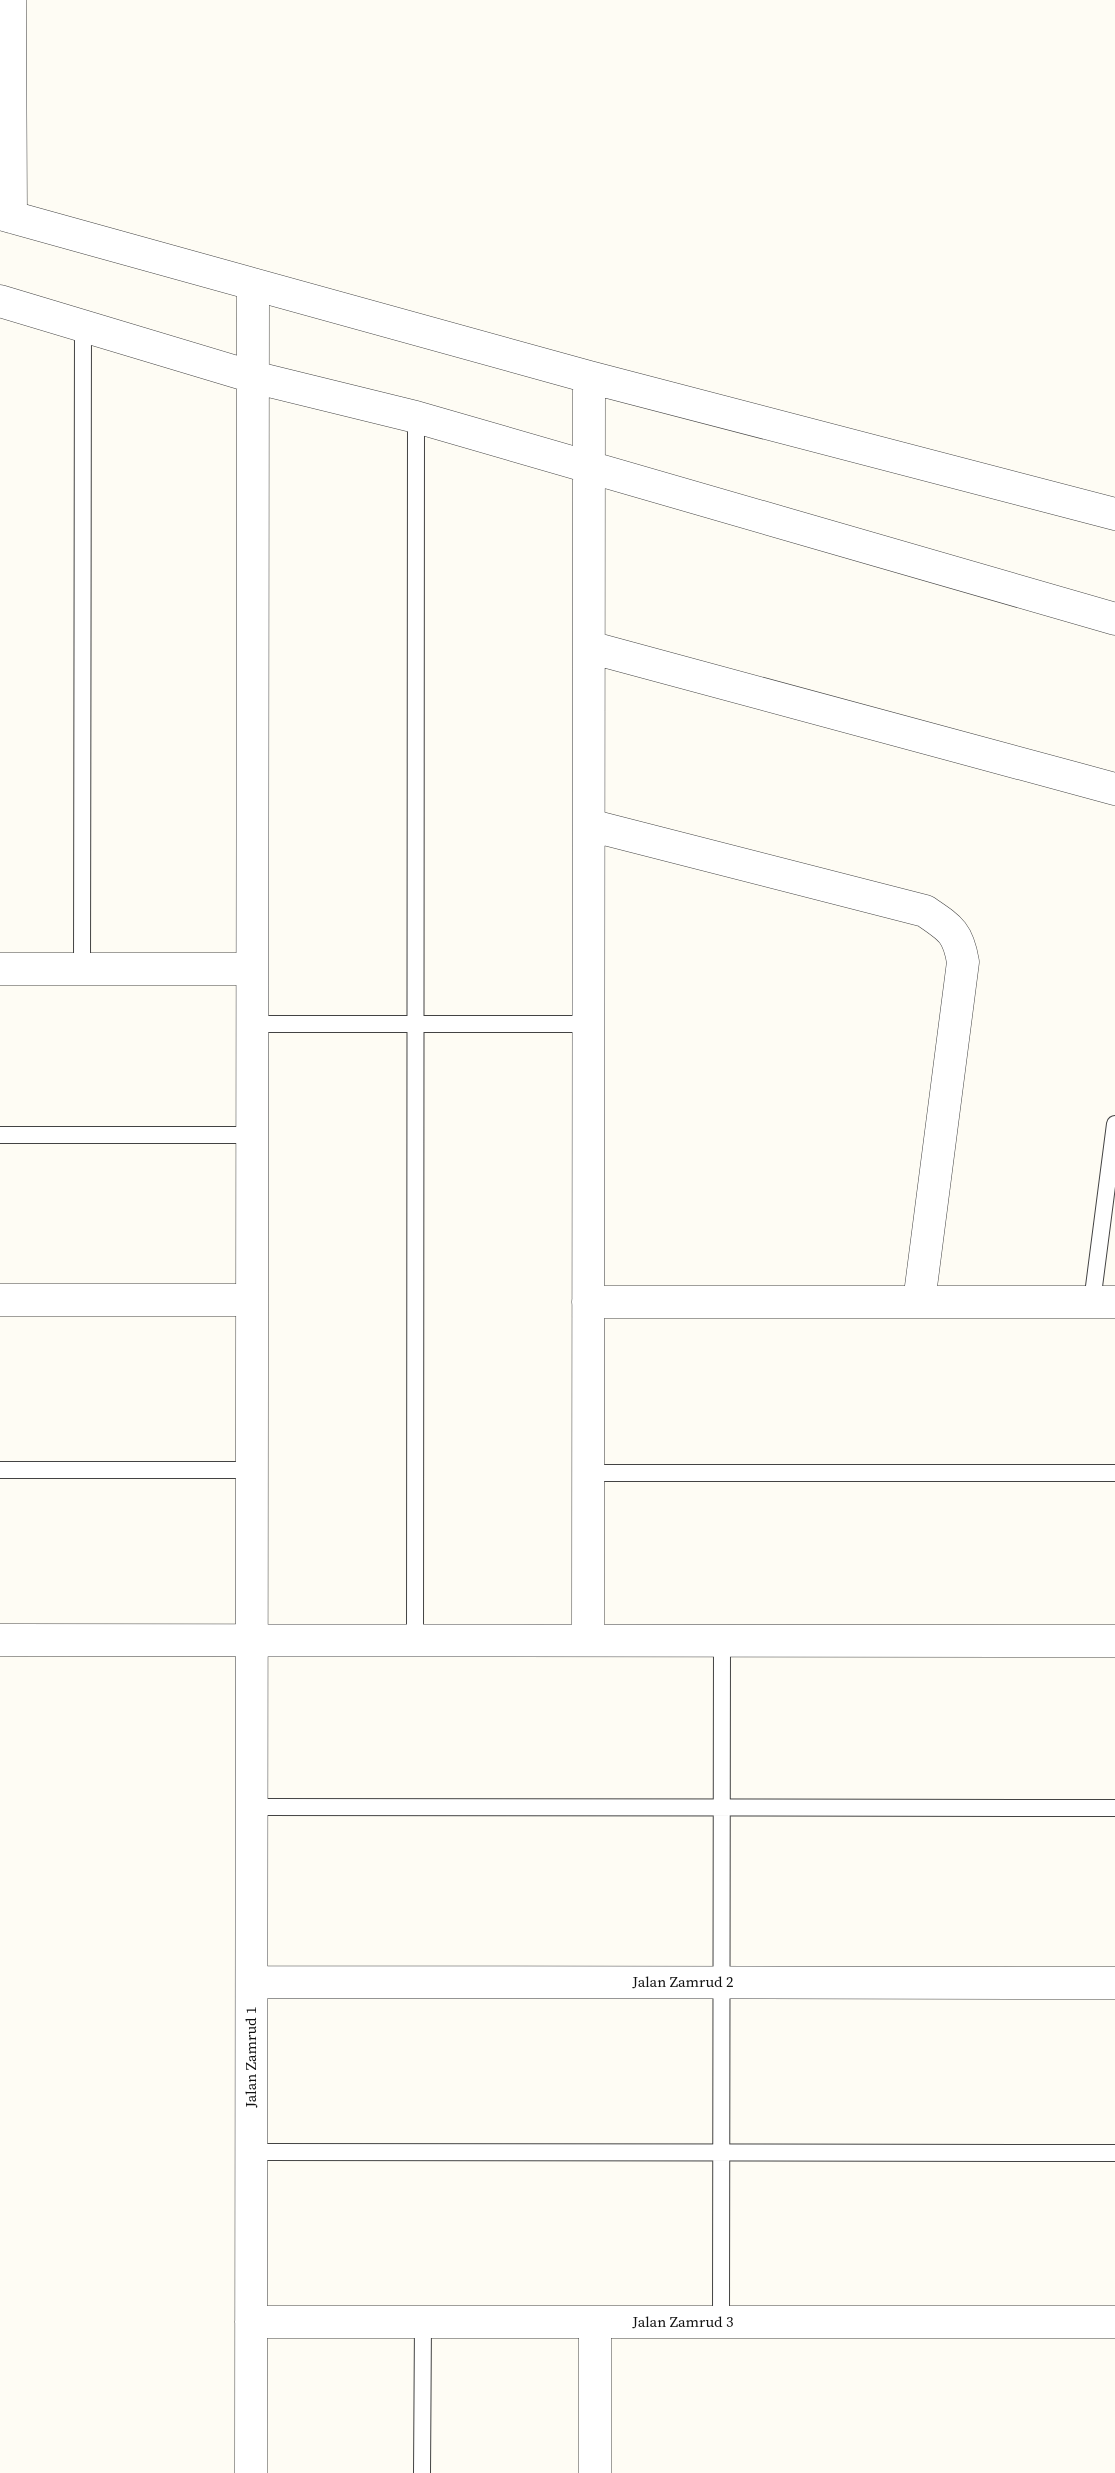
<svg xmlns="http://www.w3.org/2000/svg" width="1115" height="2473" font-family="'Source Serif 4',serif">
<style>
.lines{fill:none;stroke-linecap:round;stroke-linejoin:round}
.service-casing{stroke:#434343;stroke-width:18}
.minor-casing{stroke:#434343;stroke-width:33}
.service{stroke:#fff;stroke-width:16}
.minor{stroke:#fff;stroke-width:32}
.labels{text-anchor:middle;stroke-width:6;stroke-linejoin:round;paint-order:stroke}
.street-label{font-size:15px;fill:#101010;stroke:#fff}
</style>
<rect width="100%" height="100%" fill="#fefcf4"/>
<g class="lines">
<defs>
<path id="service" d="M82,969l1,-644
M252,1024h337
M0,1135h252
M1092,1302l23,-178
M0,1470h252
M588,1473h527
M415,1640l1,-1223
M252,1807l863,1
M251,2152l864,1
M721,2322l1,-681
M422,2473l1,-151"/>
<path id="minor" d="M10,0l1,217
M0,214l589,163 526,137
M0,301l253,76 163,40 699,202
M589,647l526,142
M589,825l336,86c25,17 33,21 38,51l-44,340
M0,969h252
M0,1300h252
M588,1302h527
M0,1640l1115,1
M588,1640l1,-1263
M252,1982l863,1
M251,2322h864
M595,2322v151
M251,2473l2,-2188"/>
</defs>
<!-- service casing -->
<use href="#service" class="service-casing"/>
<!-- minor casing -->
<use href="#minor" class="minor-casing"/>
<!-- service -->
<use href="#service" class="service"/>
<!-- minor -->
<use href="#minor" class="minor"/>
</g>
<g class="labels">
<!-- street labels -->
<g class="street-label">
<text x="683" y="1987">Jalan Zamrud 2</text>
<text transform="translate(251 2057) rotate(-90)" y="5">Jalan Zamrud 1</text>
<text x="683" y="2327">Jalan Zamrud 3</text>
</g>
</g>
</svg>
